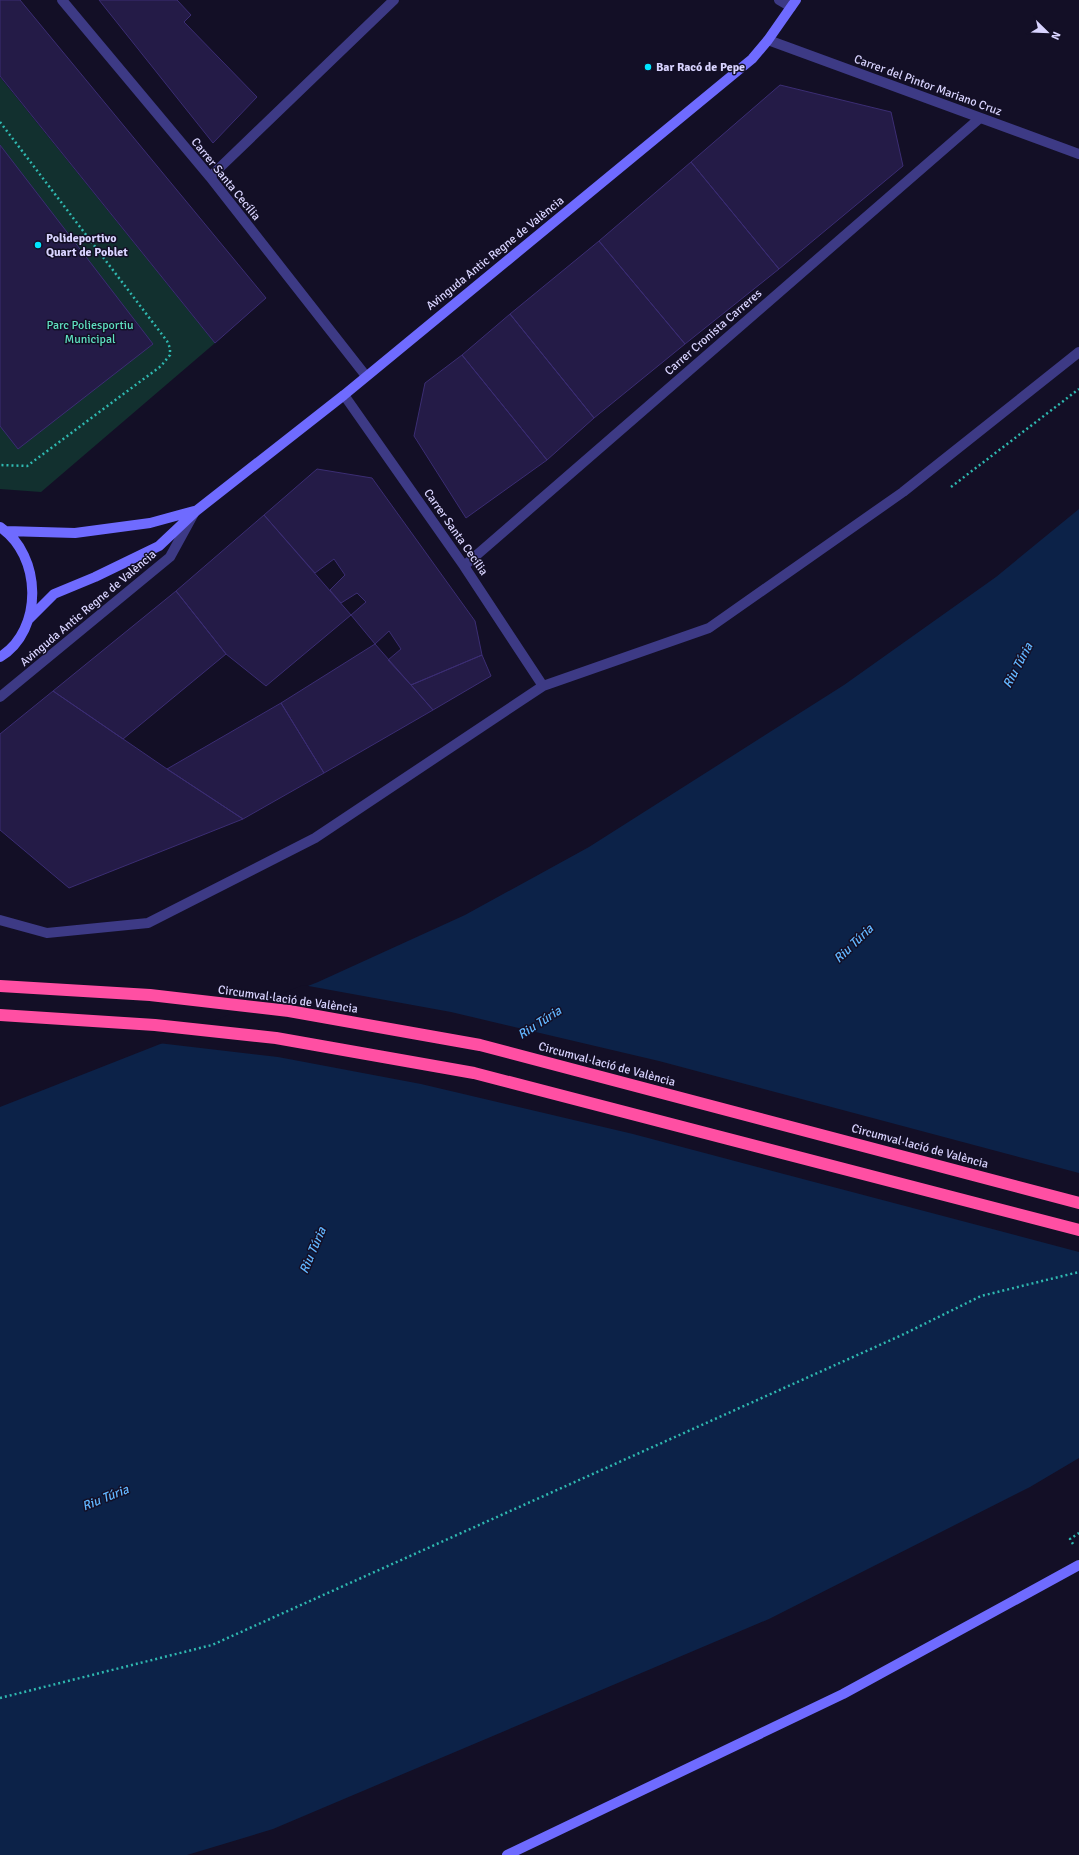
<svg xmlns="http://www.w3.org/2000/svg" width="1079" height="1855" font-family="Signika,sans-serif">
<style>
.green{fill:#12302f}
.water{fill:#0c2248}
.pier{fill:#130f26}
.building{fill:#241b47;stroke:#3b2d73}
.lines{fill:none;stroke-linecap:round;stroke-linejoin:round}
.path{stroke:#2fb8b0;stroke-width:2.5;stroke-dasharray:2 3;stroke-linecap:butt}
.street{stroke:#3d3a85;stroke-width:10}
.secondary{stroke:#6f6bff;stroke-width:10}
.highway{stroke:#ff4fa3;stroke-width:12}
.poi-dot{fill:#00e5ff;stroke:#130f26;stroke-width:1.5}
.labels{text-anchor:middle;stroke-width:3;stroke-linejoin:round;paint-order:stroke}
.poi-label{font-size:12px;font-weight:bold;fill:#d9d4ff;stroke:#130f26;text-anchor:start}
.street-label{font-size:12px;fill:#d9d4ff;stroke:#130f26}
.park-label{font-size:12px;fill:#5fe0c0;stroke:#130f26}
.water-label{font-size:13px;font-style:italic;fill:#62b6ff;stroke:#130f26}
</style>
<rect width="100%" height="100%" fill="#130f26"/>
<!-- green -->
<path class="green" d="M0,77l215,266 -174,149 -41,-3z"/>
<!-- water -->
<path class="water" d="M1079,509v949l-49,29 -261,132 -496,210 -86,26h-187v-748l318,-125 147,-67 124,-68 255,-162 152,-108z"/>
<!-- pier -->
<path class="pier" d="M303,985l148,27 208,49 420,112v79l-446,-118 -212,-50 -143,-27 -120,-14z"/>
<!-- building -->
<path class="building" d="M0,0h20l246,298 -51,45 -215,-267z
M99,0h78l14,15 -7,7 73,75 -44,46z
M780,85l111,27 12,54 -124,103 -88,-107z
M0,145l153,199 -135,105 -18,-23z
M691,162l88,107 -94,75 -86,-103z
M599,241l86,103 -91,74 -84,-104z
M510,314l84,104 -47,42 -85,-105z
M462,355l85,105 -81,58 -52,-82 11,-53z
M317,469l55,9 103,143 7,34 -71,30 -23,-25 13,-11 -12,-18 -14,13 -24,-29 15,-13 -9,-9 -16,10 -11,-13 15,-15 -11,-16 -19,14 -51,-58z
M264,515l87,100 -85,71 -40,-32 -50,-63z
M176,591l50,63 -103,85 -70,-48z
M375,644l58,66 -109,63 -43,-70z
M482,655l9,21 -58,34 -22,-25z
M53,691l114,78 76,50 -174,69 -69,-58v-96z
M281,703l43,70 -81,46 -76,-50z"/>
<g class="lines">
<!-- path -->
<path class="path" d="M0,122l167,219 3,7v7l-9,11 -134,100 -27,-1
M951,487l128,-98
M1073,1544l-3,-5 9,-6
M0,1698l212,-53 690,-310 79,-39 98,-24"/>
<!-- street -->
<path class="street" d="M62,0l148,177 156,199
M779,0l12,7
M768,40l311,114
M210,177l184,-177
M344,395l120,171 79,120
M464,566l516,-448
M0,697l170,-140 23,-42
M0,920l47,13 101,-10 167,-85 228,-152 166,-58 194,-136 176,-140"/>
<!-- secondary -->
<path class="secondary" d="M0,527c42,28 44,103 0,130
M6,531l69,2 75,-10 44,-12
M28,620l26,-26 41,-17 64,-31 37,-35 148,-116 408,-336 16,-19 28,-40
M507,1855l336,-161 236,-129"/>
<!-- highway -->
<path class="highway" d="M0,986l150,9 139,16 191,34 599,158
M0,1015l155,10 121,13 198,35 605,157"/>
</g>
<!-- markers -->
<g class="poi-dot">
<circle cx="648" cy="67" r="4"/>
<circle cx="38" cy="245" r="4"/>
</g>
<g class="labels">
<!-- poi labels -->
<g class="poi-label">
<text x="656" y="71">Bar Racó de Pepe</text>
<text x="46" y="242">Polideportivo<tspan x="46" dy="14">Quart de Poblet</tspan></text>
</g>
<!-- street labels -->
<g class="street-label">
<text transform="translate(928 85) rotate(20)" y="4">Carrer del Pintor Mariano Cruz</text>
<text transform="translate(226 179) rotate(51)" y="4">Carrer Santa Cecília</text>
<text transform="translate(495 253) rotate(-39)" y="4">Avinguda Antic Regne de València</text>
<text transform="translate(713 332) rotate(-41)" y="4">Carrer Cronista Carreres</text>
<text transform="translate(456 532) rotate(55)" y="4">Carrer Santa Cecília</text>
<text transform="translate(88 608) rotate(-40)" y="4">Avinguda Antic Regne de València</text>
<text transform="translate(288 999) rotate(8)" y="4">Circumval·lació de València</text>
<text transform="translate(607 1064) rotate(15)" y="4">Circumval·lació de València</text>
<text transform="translate(920 1146) rotate(15)" y="4">Circumval·lació de València</text>
</g>
<!-- park labels -->
<g class="park-label">
<text x="90" y="329">Parc Poliesportiu<tspan x="90" dy="14">Municipal</tspan></text>
</g>
<!-- water labels -->
<g class="water-label">
<text transform="translate(1017 665) rotate(-62)" y="5">Riu Túria</text>
<text transform="translate(853 943) rotate(-44)" y="5">Riu Túria</text>
<text transform="translate(539 1022) rotate(-33)" y="5">Riu Túria</text>
<text transform="translate(312 1250) rotate(-67)" y="5">Riu Túria</text>
<text transform="translate(105 1497) rotate(-22)" y="5">Riu Túria</text>
</g>
</g>
<!-- north arrow -->
<g transform="translate(1047 32) rotate(113)" stroke="#130f26" stroke-width="3" paint-order="stroke">
<path d="M0-3L7 15L0 10L-7 15Z" fill="#d9d4ff"/>
<text y="-6" font-size="11" font-weight="bold" text-anchor="middle" fill="#d9d4ff">N</text>
</g>
</svg>
